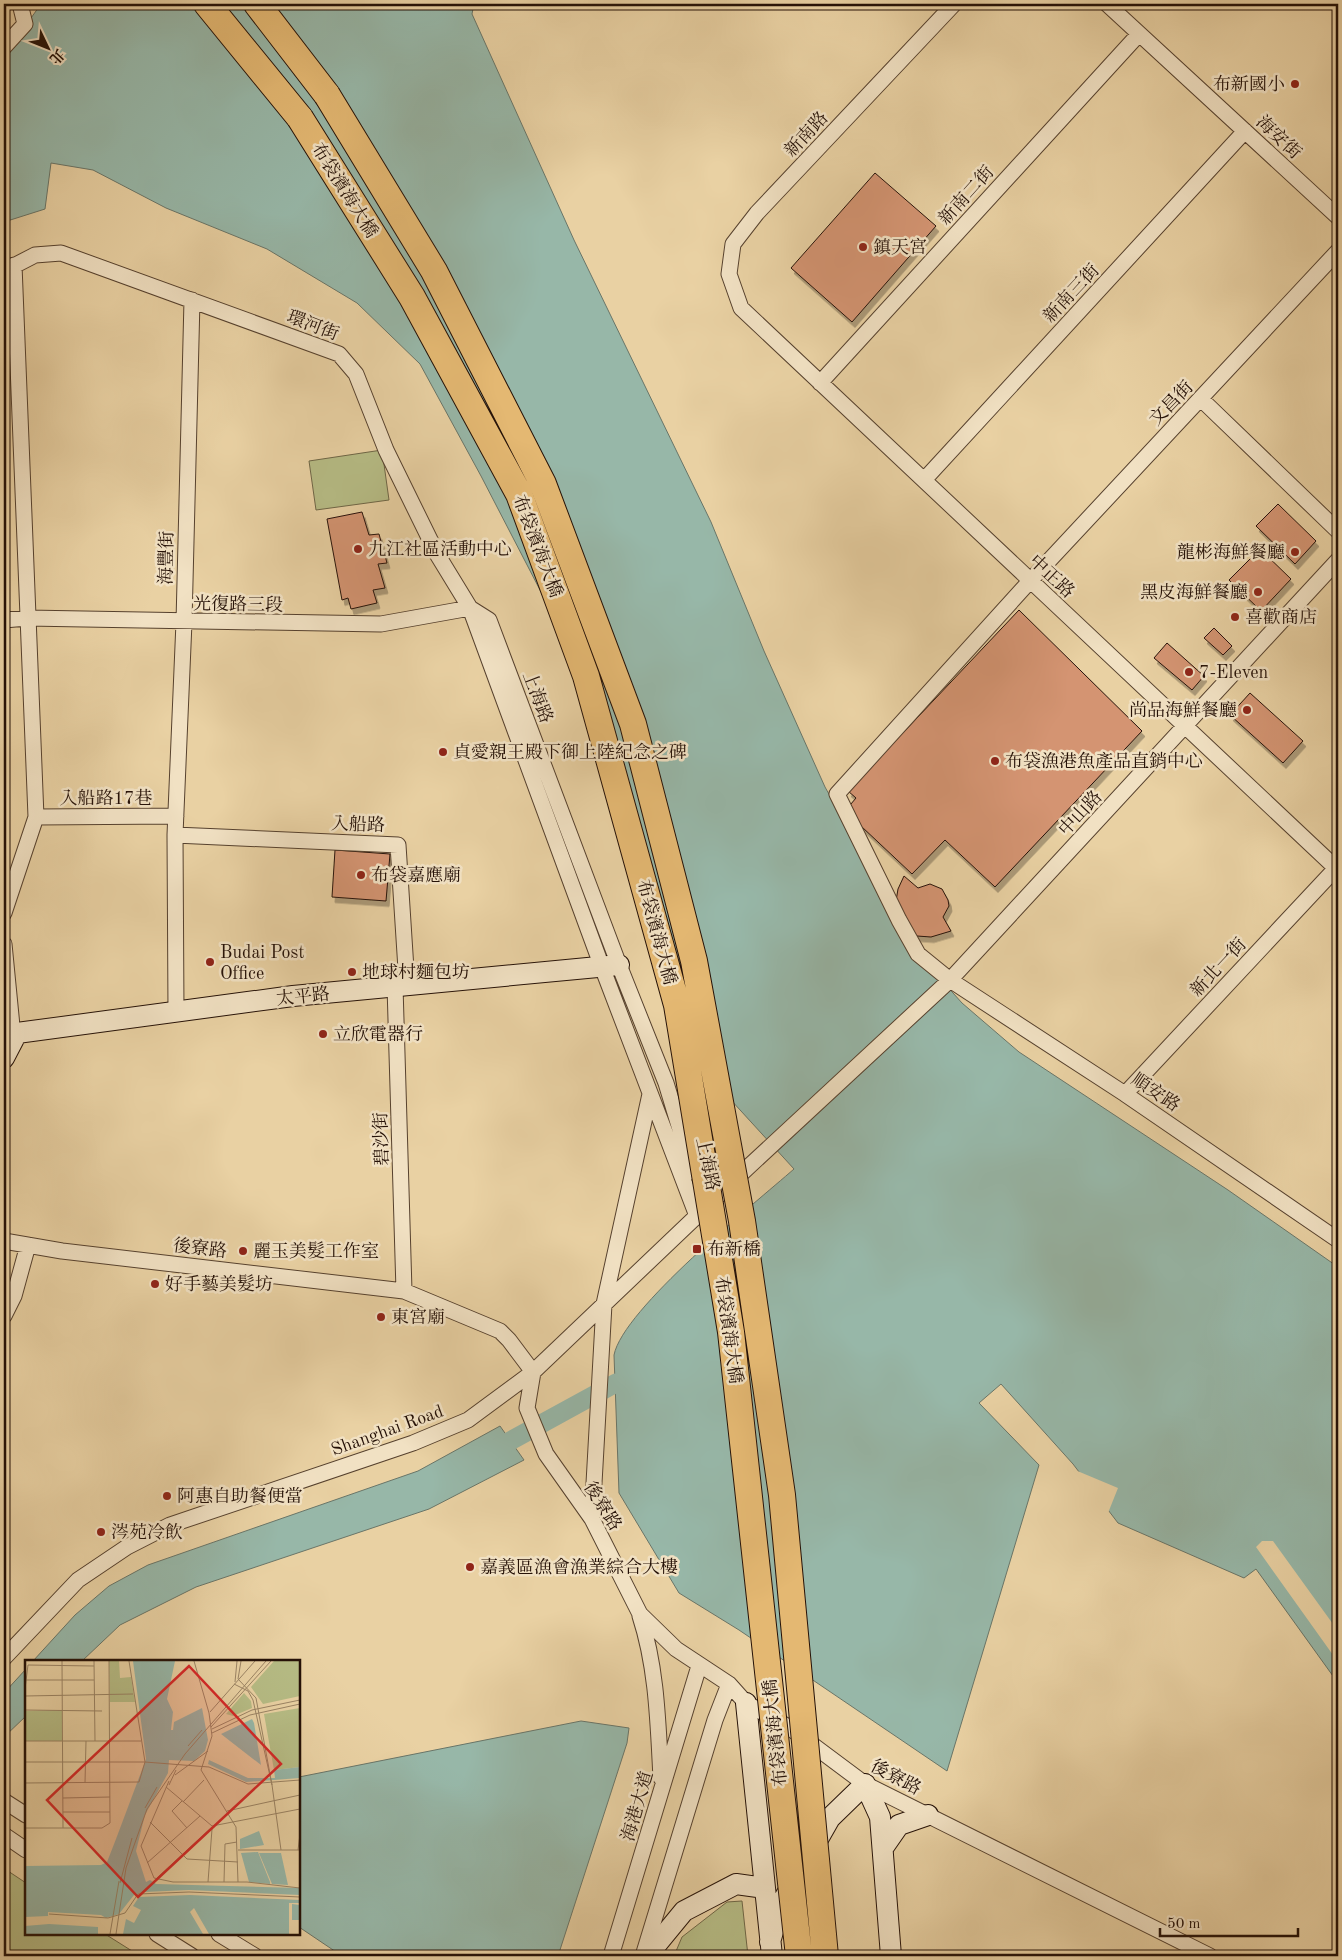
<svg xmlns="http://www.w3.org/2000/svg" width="1342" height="1960" font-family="'Old Standard TT','Noto Serif TC',serif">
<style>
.green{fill:#b6bc85;stroke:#6e6646}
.water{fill:#97b7a8;stroke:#697568}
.pier{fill:#e9d1a3}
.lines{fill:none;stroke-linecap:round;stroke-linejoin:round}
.canal{stroke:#97b7a8;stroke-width:19}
.building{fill:#d49472;stroke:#251107;filter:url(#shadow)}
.street-casing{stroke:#56412e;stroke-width:17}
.secondary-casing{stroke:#251107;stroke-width:22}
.highway-casing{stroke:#251107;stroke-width:28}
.street{stroke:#f1e1c3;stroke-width:15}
.secondary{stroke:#f1e1c3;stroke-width:20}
.highway{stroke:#e4b872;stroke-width:26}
.highway-bridge-casing{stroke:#251107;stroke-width:28;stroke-linecap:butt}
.highway-bridge{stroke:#e4b872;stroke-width:26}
.poi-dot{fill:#8f2418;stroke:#f1e1c3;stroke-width:2}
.labels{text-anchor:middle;stroke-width:5;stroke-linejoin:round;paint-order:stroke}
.poi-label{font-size:18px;fill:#251107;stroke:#f1e1c3;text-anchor:start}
.street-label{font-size:18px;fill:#251107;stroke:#f1e1c3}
.inset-road{fill:none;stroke:#9b8465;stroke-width:1}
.view{fill:#d62828;fill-opacity:0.15;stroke:#d62828;stroke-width:2.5}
.inset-edge{fill:none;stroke:#251107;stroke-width:2.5}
</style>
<defs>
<filter id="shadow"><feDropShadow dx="3" dy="5.5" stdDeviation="0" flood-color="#0004"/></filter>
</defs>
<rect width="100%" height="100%" fill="#e9d1a3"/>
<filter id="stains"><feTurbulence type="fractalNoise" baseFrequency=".004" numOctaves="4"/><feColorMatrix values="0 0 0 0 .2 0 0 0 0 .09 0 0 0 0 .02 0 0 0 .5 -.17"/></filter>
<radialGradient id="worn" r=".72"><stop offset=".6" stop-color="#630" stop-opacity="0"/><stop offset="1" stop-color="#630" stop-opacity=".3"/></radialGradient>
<!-- green -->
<path class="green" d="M382,450l7,50 -73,10 -7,-49z
M5,1869l21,14v51h79l35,22h-136z
M742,1901l6,55h-74l8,-19 45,-35z"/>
<!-- water -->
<path class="water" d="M41,4h433l-2,10 102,226 137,282 53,129 61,136 93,167 44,49 57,49 209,138 110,77v416l-82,-114 -12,9 -126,-55 -45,-59 -72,-80 -22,19 60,62 -92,306 -208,-141 -60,-37 -60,-100 -5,-138c9,-46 140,-151 180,-186l-85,-93 -155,-459 -73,-141 -61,-112 -63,-61 -90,-54 -101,-41 -73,-38 -42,-7 -6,46 -41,13v-166z
M500,1426l24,34 -95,49 -233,78 -76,38 -38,36h-49l42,-46 34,-29 39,-21 270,-94z
M26,1669v47l-22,21v-44z
M581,1721l48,7 -2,15 -69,213h-216l-43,-29v-150z"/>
<!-- pier -->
<path class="pier" d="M1075,1470l43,18 -10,25z
M1262,1541h11l65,90v31l-82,-115z"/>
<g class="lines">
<!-- canal -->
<path class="canal" d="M488,1453l128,-70"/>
</g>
<!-- building -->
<path class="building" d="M875,173l61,53 -84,96 -61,-54z
M1278,504l38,37 -21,23 -39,-38z
M362,512l7,23 10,-1 8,29 -9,1 7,24 -12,2 4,13 -26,6 -3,-11 -6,2 -15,-81z
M1260,549l31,30 -30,32 -32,-31z
M1019,610l123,121 -147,156 -50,-47 -33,34 -67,-63 11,-13 -8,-7z
M1214,628l18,18 -9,9 -19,-17z
M1167,643l37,33 -12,14 -38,-32z
M1250,693l53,48 -20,22 -53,-48z
M335,850l55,4 -4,47 -54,-4z
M904,876l14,12 12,-4 12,5 6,11 1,6 -6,11 8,14 -20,6 -14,-1 -11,-10 -10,-25 2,-12z"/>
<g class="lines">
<defs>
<path id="street" d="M954,4l-197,209 -24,31 -4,30 12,34 597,562
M1107,4l231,213
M4,47l21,-23 -5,-20
M1338,251l-308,330 -193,213 62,126 19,34 32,26 175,114 213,146
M4,271l31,-16 26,-2 278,101 17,20 30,76 51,104 33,54 132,359 95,249
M820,383l319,-349
M1201,399l137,132
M924,480l321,-349
M470,608l19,12 130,345 47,118 27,89
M4,620l23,-2 354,6 89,-16
M36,817l140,-1
M175,835l223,10 9,140
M4,913l32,-96 -22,-552
M4,944l8,82
M395,986l9,305
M176,1012l-1,-177 9,-213 8,-322
M1125,1094l213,-228
M4,1241l58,10 342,40 96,40 9,9 24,32 -6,36 19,46 46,65 48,95 36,35 53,35 17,19 44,25 75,56 345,172
M4,1316l10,-20 14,-51
M592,1519l12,-215 46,-210
M640,1616c17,52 18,108 21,162
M4,1658l74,-78 49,-33 43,-22 243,-82 55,-23 65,-48 211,-201 206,-191 388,-420
M4,1801l22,14
M4,1835l22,15
M157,1934l35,22
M219,1934l36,22
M611,1956l88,-290
M643,1956l72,-236 14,-36"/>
<path id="secondary" d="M4,1058l13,-25 276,-37 326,-31
M746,1703l26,253
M883,1848l16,-23 29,-10
M770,1942l11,-38 49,-86 35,-34 15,33 11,139
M647,1956l37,-45 52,-27 29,4"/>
<path id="highway" d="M207,4l93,114
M257,4l70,91"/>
</defs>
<!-- street casing -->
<use href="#street" class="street-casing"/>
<!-- secondary casing -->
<use href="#secondary" class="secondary-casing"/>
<!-- highway casing -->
<use href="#highway" class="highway-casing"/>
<!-- street -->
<use href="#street" class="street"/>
<!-- secondary -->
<use href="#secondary" class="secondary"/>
<!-- highway -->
<use href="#highway" class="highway"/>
<defs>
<path id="highway-bridge" d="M327,95l107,176 109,213 90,240 61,237 48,260 40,274 43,461
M300,118l112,179 107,197 67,182 91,329 54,327 68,624"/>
</defs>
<!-- highway-bridge casing -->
<use href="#highway-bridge" class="highway-bridge-casing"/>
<!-- highway-bridge -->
<use href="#highway-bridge" class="highway-bridge"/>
</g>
<!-- markers -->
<g class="poi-dot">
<circle cx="1295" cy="84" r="5"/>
<circle cx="863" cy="247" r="5"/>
<circle cx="358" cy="549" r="5"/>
<circle cx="1295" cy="552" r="5"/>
<circle cx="1258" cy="592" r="5"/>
<circle cx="1235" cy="617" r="5"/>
<circle cx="1189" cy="672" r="5"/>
<circle cx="1247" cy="710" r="5"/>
<circle cx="443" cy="752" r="5"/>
<circle cx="995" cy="761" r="5"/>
<circle cx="361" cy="875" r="5"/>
<circle cx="210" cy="962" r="5"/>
<circle cx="352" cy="972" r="5"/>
<circle cx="323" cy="1034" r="5"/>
<rect x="692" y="1244" width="10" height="10" rx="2.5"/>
<circle cx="243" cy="1251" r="5"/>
<circle cx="155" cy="1284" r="5"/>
<circle cx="381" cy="1317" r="5"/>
<circle cx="167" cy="1496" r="5"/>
<circle cx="101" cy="1532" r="5"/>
<circle cx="470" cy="1567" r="5"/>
</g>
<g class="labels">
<!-- poi labels -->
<g class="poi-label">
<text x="1285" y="90" text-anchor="end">布新國小</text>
<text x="873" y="253">鎮天宮</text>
<text x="368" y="555">九江社區活動中心</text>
<text x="1285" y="558" text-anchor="end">龍彬海鮮餐廳</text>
<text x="1248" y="598" text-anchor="end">黑皮海鮮餐廳</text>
<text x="1245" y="623">喜歡商店</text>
<text x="1199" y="678">7-Eleven</text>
<text x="1237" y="716" text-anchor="end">尚品海鮮餐廳</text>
<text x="453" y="758">貞愛親王殿下御上陸紀念之碑</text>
<text x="1005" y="767">布袋漁港魚產品直銷中心</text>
<text x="371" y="881">布袋嘉應廟</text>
<text x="220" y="958">Budai Post<tspan x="220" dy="21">Office</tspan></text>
<text x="362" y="978">地球村麵包坊</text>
<text x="333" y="1040">立欣電器行</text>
<text x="707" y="1255">布新橋</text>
<text x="253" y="1257">麗玉美髮工作室</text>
<text x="165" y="1290">好手藝美髮坊</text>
<text x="391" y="1323">東宮廟</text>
<text x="177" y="1502">阿惠自助餐便當</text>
<text x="111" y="1538">涔苑冷飲</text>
<text x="480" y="1573">嘉義區漁會漁業綜合大樓</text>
</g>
<!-- street labels -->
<g class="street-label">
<text transform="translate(806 134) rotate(-47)" y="6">新南路</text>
<text transform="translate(1279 137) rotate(43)" y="6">海安街</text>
<text transform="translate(345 190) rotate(58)" y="6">布袋濱海大橋</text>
<text transform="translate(966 195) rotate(-48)" y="6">新南二街</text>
<text transform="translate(1071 293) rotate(-47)" y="6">新南三街</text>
<text transform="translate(313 325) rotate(21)" y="6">環河街</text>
<text transform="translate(1171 403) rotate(-46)" y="6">文昌街</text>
<text transform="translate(538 546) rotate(69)" y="6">布袋濱海大橋</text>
<text transform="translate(166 558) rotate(-89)" y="6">海豐街</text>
<text transform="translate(1052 576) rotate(43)" y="6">中正路</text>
<text transform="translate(238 604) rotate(1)" y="6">光復路三段</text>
<text transform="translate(538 697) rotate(69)" y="6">上海路</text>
<text x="106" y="804">入船路17巷</text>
<text transform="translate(1080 813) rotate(-47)" y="6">中山路</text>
<text transform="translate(358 824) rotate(2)" y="6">入船路</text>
<text transform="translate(657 932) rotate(75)" y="6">布袋濱海大橋</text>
<text transform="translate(1218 967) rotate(-47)" y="6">新北一街</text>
<text transform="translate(303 996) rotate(-6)" y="6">太平路</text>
<text transform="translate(1156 1092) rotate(34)" y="6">順安路</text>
<text transform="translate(381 1139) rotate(-92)" y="6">碧沙街</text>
<text transform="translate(708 1164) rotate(78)" y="6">上海路</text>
<text transform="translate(200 1248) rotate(7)" y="6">後寮路</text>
<text transform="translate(729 1330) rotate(82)" y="6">布袋濱海大橋</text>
<text transform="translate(387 1430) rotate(-20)" y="6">Shanghai Road</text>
<text transform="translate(603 1506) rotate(58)" y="6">後寮路</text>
<text transform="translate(775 1733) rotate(-96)" y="6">布袋濱海大橋</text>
<text transform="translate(896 1777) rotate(28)" y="6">後寮路</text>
<text transform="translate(637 1806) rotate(-74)" y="6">海港大道</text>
</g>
</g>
<!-- overview -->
<g transform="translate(25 1660)">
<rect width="275" height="275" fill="#e9d1a3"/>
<path d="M84,1h10l1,17 11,-1 4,25h-25zM249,1h26v35l-37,8 -12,-17zM219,33l7,8 1,7 -19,8 -7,-2zM275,48v59l-26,3 -10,-56zM37,50v31h-37v-30z" fill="#b6bc85"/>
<path d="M108,1h42l-8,38 6,13 -2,18h2l1,-8 28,-14 6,32 -3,11 -11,10 -25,-1 -1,13 -23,42 -9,36 10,31 4,-2 6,4 144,4v7l-111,-5 -45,2 -10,3 -15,19 -13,4 -5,-3 -53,-3v4l-23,1v-51l76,-1 6,-3 9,-23 30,-80zM227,59l2,4 7,42 -40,-31zM184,100l39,18h27l-1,-8 26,-3v11l-54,4 -38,-18zM234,171l5,14 -24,4v-10zM233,192l12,30v2l-21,-2 -8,-29zM234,193h22l7,32 -16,-1zM165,235l110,5v3h-11v31h-80l-15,-26 -4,4 13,22h-80l3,-15 8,4 7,-13 -8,-4 6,-9zM267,244l8,1v15h-8zM24,264l49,3v7h-73v-8z" fill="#97b7a8"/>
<path class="inset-road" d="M37,1l1,167M69,1l1,80M169,1l15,52 3,23 -11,34 35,57 2,55M216,1l-3,18 18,19 16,87M1,20h68M210,22l2,-21M209,24l14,7 5,9 19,85M0,29l3,-24 66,1M0,36l108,-2M0,50l77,1M185,52l45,-51M186,67l60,-66M187,69l40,-19 48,-10M187,73l38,-18 50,-11M0,81h116M163,86l14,-16M0,102h120l64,5 39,17 52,-4M150,115l33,-24M144,121l-28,65 13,32 19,4h74l53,6M0,123l114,-1 6,-20 -16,-101M60,123l1,-42M144,125l7,-15M247,125l9,65M141,127l46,39 88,-17M38,138l47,-1M157,141l-10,10 15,17M158,142l21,-22M120,148l12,-21M202,151l73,-16M38,152h47M125,162l37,37 51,3M0,168h77l8,-5 -1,-162M213,190h62M273,190l2,-16M122,203l53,-47M132,218l55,-51M183,222l4,-53M199,222l1,-38 12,-2M95,223l12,-45M24,254l59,4 17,-5 13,-19 51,-2 111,5M85,274l9,-53M91,274l10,-66 21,-59 38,-55 81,-93"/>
<path class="view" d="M164,6l92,98 -143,133 -91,-97z"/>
<rect width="275" height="275" class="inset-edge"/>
</g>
<!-- margin -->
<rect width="1342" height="1960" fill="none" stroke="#e9d1a3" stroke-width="20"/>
<rect x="5" y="5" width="1332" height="1950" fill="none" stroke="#251107" stroke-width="2.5"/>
<rect x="10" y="10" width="1322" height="1940" fill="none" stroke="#251107"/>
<!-- north arrow -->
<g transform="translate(48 48) rotate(133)" stroke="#f1e1c3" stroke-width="4" paint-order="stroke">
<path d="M0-4L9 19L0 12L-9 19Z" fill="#251107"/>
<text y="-8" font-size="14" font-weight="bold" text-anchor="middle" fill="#251107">北</text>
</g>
<!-- scale -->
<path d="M1160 1928v8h138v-8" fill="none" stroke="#251107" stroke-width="2.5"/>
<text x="1167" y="1928" font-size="15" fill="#251107" stroke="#f1e1c3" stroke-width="4" paint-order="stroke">50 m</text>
<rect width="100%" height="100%" filter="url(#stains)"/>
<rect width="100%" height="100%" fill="url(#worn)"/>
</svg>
